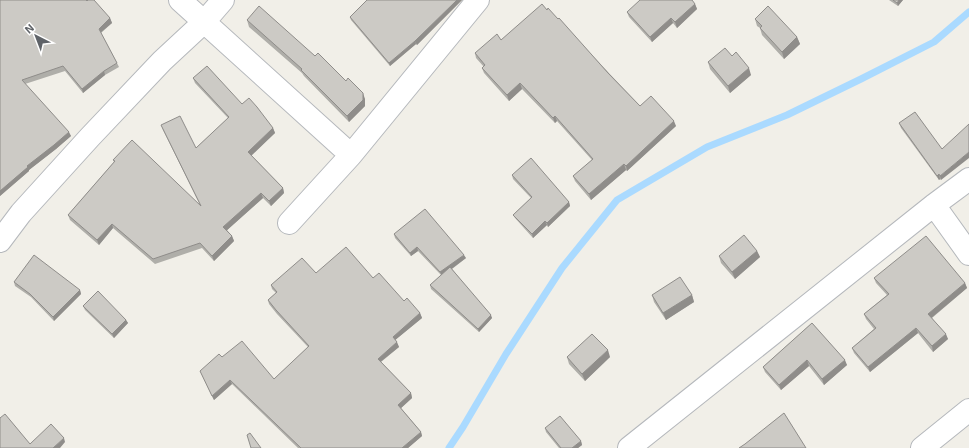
<svg xmlns="http://www.w3.org/2000/svg" width="969" height="448" font-family="'Exo 2',sans-serif">
<style>
.lines{fill:none;stroke-linecap:round;stroke-linejoin:round}
.stream{stroke:#aadaff;stroke-width:7}
.street-casing{stroke:#b5b8bc;stroke-width:24}
.street{stroke:#fff;stroke-width:22}
.wall{fill:#afaea9}
.shaded-wall{fill:#8f8d8a}
.building{fill:#cccac5;stroke:#8f8d8a}
</style>
<rect width="100%" height="100%" fill="#f1efe8"/>
<g class="lines">
<!-- stream -->
<path class="stream" d="M449,448l14,-21 43,-73 56,-86 55,-68 90,-53 80,-32 74,-36 73,-37 35,-30"/>
<defs>
<path id="street" d="M180,0l171,155 -62,68
M351,155l127,-155
M934,205l35,49
M0,241l21,-28 69,-76 72,-76 42,-39 19,-22
M629,448l305,-243 35,-26
M922,448l47,-38"/>
</defs>
<!-- street casing -->
<use href="#street" class="street-casing"/>
<!-- street -->
<use href="#street" class="street"/>
</g>
<!-- wall -->
<path class="wall" d="M0,0l87,1 23,17 2,5 -11,10 16,30 2,4 -14,8 -22,18 -18,-22 -40,13 46,52 -15,13 -27,21v1l-29,25z
M367,0h95l-45,45 -1,-1 -26,22 -39,-46 -1,-3z
M889,0h14l-5,6z
M695,4l2,5 -20,19 -4,-5 -21,19 -23,-25 -2,-5z
M547,10l11,9 82,87 36,20 -49,45 -1,-1 -35,30 -16,-19 -2,-5 19,-16 -35,-39 -2,2 -33,-34 -13,12 -25,-28 -2,-5 2,-1 -8,-9 -1,-5 26,-13z
M755,19l42,18 3,7 -16,15 -22,-24 -2,-7 -3,-2z
M247,20l118,79v7l-16,16 -45,-46 -2,-3 -53,-46z
M732,56l19,19 -21,18 -20,-24 -2,-7z
M193,78l49,26 31,24 2,5 -24,22 32,33 1,5 -13,13 -8,-8 -36,32 5,6 2,5 -20,20 -12,-13 -47,16 -42,-36 -14,17 -29,-25 -2,-5 46,-53 -1,-2 87,45 -37,-75 -2,-5 35,23 32,-30 -33,-35z
M899,123l43,26 -1,31 -1,-1 -1,1 -38,-52z
M512,175l57,27 1,4 -22,21 -1,-2 -14,13 -18,-20 -2,-3 18,-17 -18,-19z
M394,234l72,24 -14,11 40,49 -13,14 -48,-43 -1,-4 11,-10 -23,-24 -7,5 -16,-18z
M757,251l3,6 -25,22 -14,-16 -2,-7z
M316,273l57,5 47,35 2,5 -27,22 4,7 -18,15 30,31 1,5 -11,10 20,24 1,4 -14,12h-110l-66,-64 -18,16 -14,-29 22,-14 52,22 34,-32 -31,-33 -8,-10 -1,-4 8,-7 -4,-4 -1,-4z
M874,278l91,5 2,5 -35,30 16,21 -15,13 -15,-19 -48,39 -16,-19 -2,-5 22,-19 -8,-10 -2,-5 23,-19 -11,-12z
M14,282l66,8 1,4 -27,27 -23,-24 -16,-11z
M652,295h40l2,7 -28,18 -12,-18z
M83,306l43,14 2,3 -14,15 -29,-28z
M812,323l35,42 -23,20 -15,-19 -28,24 -16,-18 -2,-5z
M567,357h43l-25,24 -16,-17z
M545,428l36,13 1,4 -4,3h-19l-13,-16z"/>
<!-- shaded-wall -->
<path class="shaded-wall" d="M457,0h5l-45,45 -2,-4z
M899,0h4l-5,6 -1,-3z
M695,4l2,5 -20,19 -2,-6z
M110,18l2,5 -12,10 -1,-4z
M671,18l2,5 -21,19 -2,-5z
M797,37l3,7 -16,15 -2,-7z
M415,41l1,3 -26,22 -1,-3z
M749,68l2,7 -21,18 -2,-7z
M104,71l1,4 -22,18 -1,-4z
M520,83l2,6 -13,12 -2,-6z
M363,93l2,6v7l-16,16 -2,-6z
M555,116l2,5 -2,2 -2,-5z
M674,121l2,5 -49,45 -1,-5z
M273,128l2,5 -25,24 -2,-5z
M69,132l2,4 -15,13 -27,21v1l-29,25v-5l27,-25z
M969,152v6l-28,22 -1,-4z
M624,164l2,6 -35,30 -2,-6z
M939,174l1,5 -1,1 -2,-4z
M283,188l1,5 -13,13 -2,-5z
M261,193l2,5 -38,34 -2,-5z
M569,202l1,4 -22,21 -1,-4z
M545,221l2,4 -14,13 -1,-4z
M112,224l1,4 -14,17 -2,-5z
M232,236l2,5 -20,20 -2,-5z
M417,247l1,4 -7,5 -1,-3z
M757,251l3,6 -25,22 -3,-7z
M464,255l2,3 -24,18 -2,-4z
M965,283l2,5 -37,31 -2,-5z
M80,290l1,4 -27,27 -1,-4z
M692,295l2,7 -28,18 -3,-7z
M420,313l2,5 -28,23 -1,-4z
M491,315l1,3 -13,14 -1,-3z
M126,320l2,3 -14,15 -2,-4z
M916,328l2,5 -48,39 -2,-5z
M946,334l2,5 -15,13 -1,-6z
M397,342l2,5 -20,16 -1,-4z
M608,350l2,7 -25,24 -3,-7z
M807,360l2,6 -28,24 -2,-5z
M845,360l2,5 -23,20 -2,-6z
M230,380l2,4 -18,16 -2,-4z
M411,393l1,5 -12,11 -2,-4z
M421,432l1,4 -14,12h-6z
M64,438l1,4 -5,6h-7z
M581,441l1,4 -4,3h-6z"/>
<!-- building -->
<path class="building" d="M0,0h86l1,1 1,-1h6l16,18 -11,11 18,34 -13,8 -22,18 -19,-23 -41,14 47,52 -15,13 -27,21 1,1 -28,24z
M367,0h90l-42,41 -26,22 -39,-46z
M640,0h52l3,4 -20,18 -4,-4 -21,19 -23,-25z
M893,0h6l-2,3z
M542,4l5,6 1,-2 10,11 1,-1 49,55 32,33 11,-10 23,25 -48,45 -2,-2 -35,30 -16,-18 20,-17 -38,-43 -2,2 -33,-35 -13,12 -25,-27 3,-3 -10,-12 22,-19 4,6z
M259,6l56,50 3,-3 28,28 2,-3 15,15v7l-16,16 -46,-46 1,-1 -55,-49z
M768,6l29,31 -15,15 -22,-24 2,-2 -7,-7z
M725,48l7,8 4,-4 13,16 -21,18 -20,-24z
M207,66l35,38 7,-6 8,9 16,21 -25,24 35,36 -14,13 -8,-8 -38,34 9,9 -20,20 -12,-13 -47,16 -41,-35 -15,16 -29,-25 47,-54 -2,-1 19,-20 69,66 -40,-81 19,-9 16,32 33,-31 -36,-39z
M915,112l27,37 27,-25v28l-29,24 -1,-2 -2,2 -38,-53z
M531,158l38,44 -22,21 -2,-2 -13,13 -19,-19 19,-18 -20,-22z
M425,209l39,46 -24,17 -23,-25 -7,6 -16,-19z
M744,235l13,16 -25,21 -13,-16z
M926,236l39,47 -37,31 18,20 -14,12 -16,-18 -48,39 -16,-19 24,-20 -12,-14 25,-20 -15,-16z
M346,247l27,31 6,-5 25,28 3,-3 13,15 -27,24 4,5 -19,17 33,34 -13,12 23,27 -19,16h-101l-71,-68 -18,16 -12,-25 19,-17 3,3 20,-16 32,38 35,-33 -33,-36 -8,-10 9,-8 -6,-7 31,-27 14,15z
M34,255l46,35 -27,27 -23,-23 -16,-12z
M450,267l41,48 -13,14 -48,-44z
M680,277l12,18 -29,18 -11,-18z
M98,291l28,29 -14,14 -29,-28z
M812,323l33,37 -23,19 -15,-19 -28,25 -16,-18z
M592,334l16,16 -26,24 -15,-17z
M784,413l22,35h-67l6,-4z
M5,414l25,30 21,-20 13,14 -11,10h-53v-30z
M560,416l21,25 -9,7h-11l-16,-20z
M250,433l11,15h-10l-4,-13z"/>
<!-- north arrow -->
<g transform="translate(36 36) rotate(318)" stroke="#ffffff" stroke-width="3" paint-order="stroke">
<path d="M0-3L7 15L0 10L-7 15Z" fill="#5f6368"/>
<text y="-6" font-size="11" font-weight="bold" text-anchor="middle" fill="#5f6368">N</text>
</g>
</svg>
